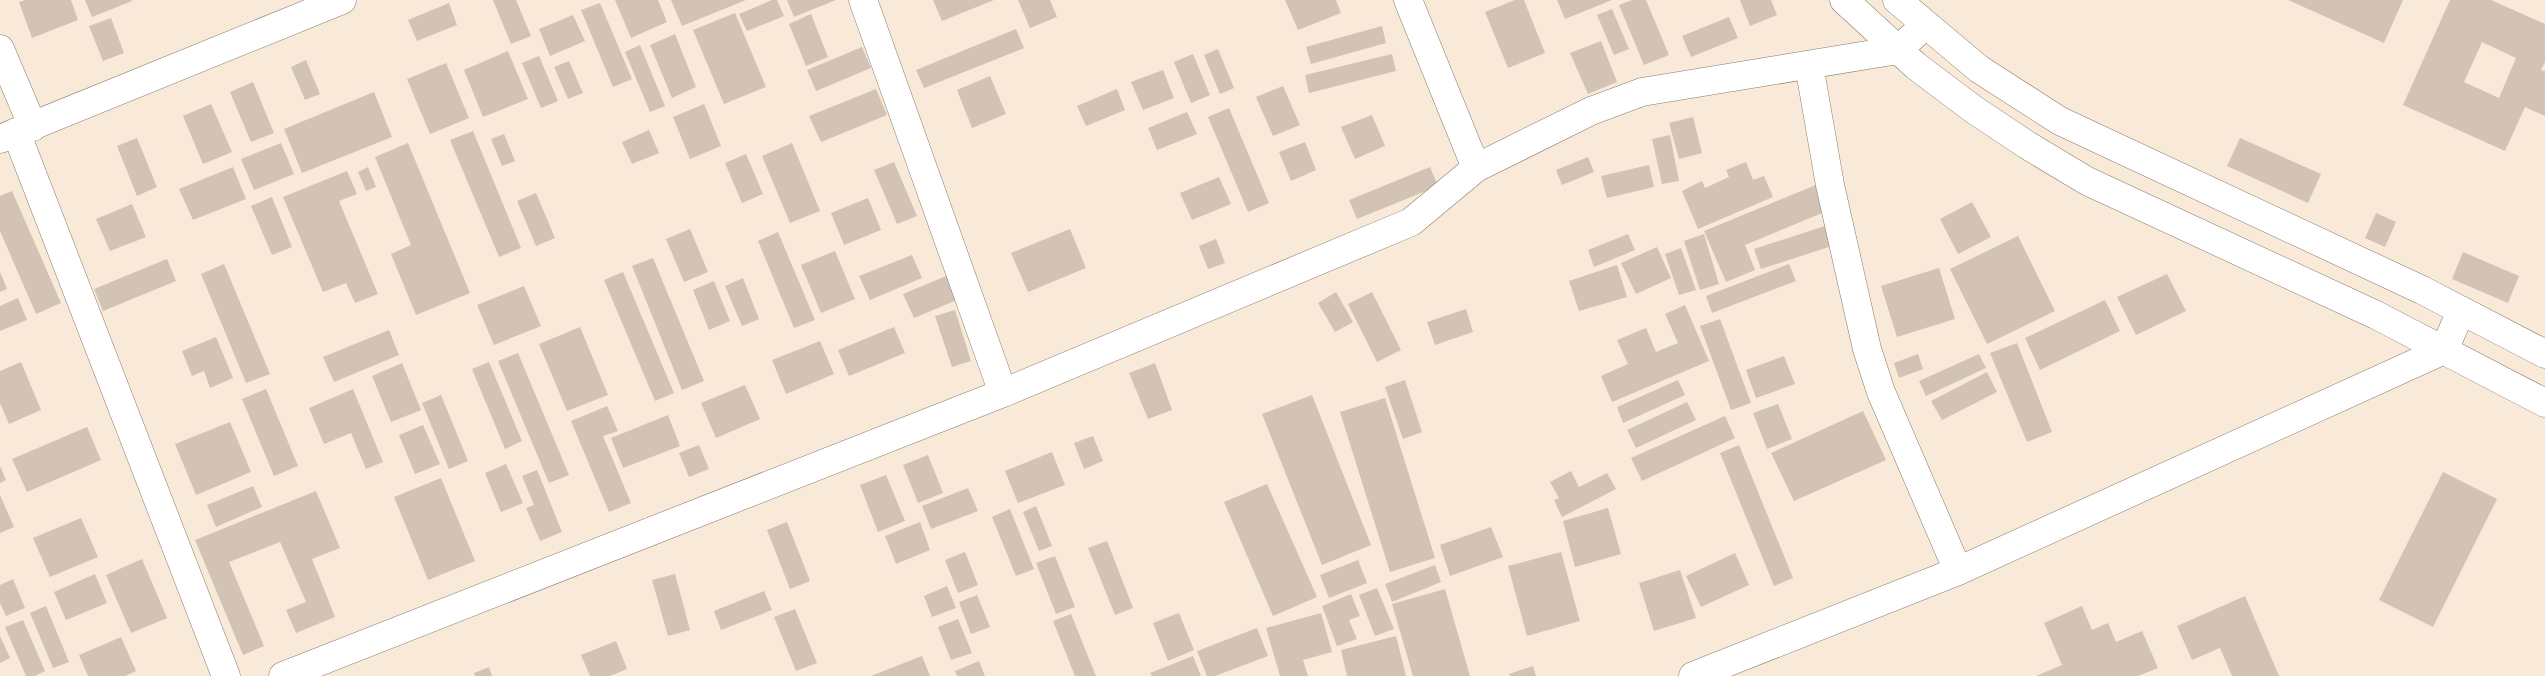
<svg xmlns="http://www.w3.org/2000/svg" width="2545" height="676" font-family="'Source Sans 3',sans-serif">
<style>
.building{fill:#d2c3b4;fill-rule:evenodd}
.lines{fill:none;stroke-linecap:round;stroke-linejoin:round}
.minor-casing{stroke:#897b6c;stroke-width:29}
.tertiary-casing{stroke:#897b6c;stroke-width:29}
.minor{stroke:#fff;stroke-width:28}
.tertiary{stroke:#fff;stroke-width:28}
</style>
<rect width="100%" height="100%" fill="#f9e9d9"/>
<!-- building -->
<path class="building" d="M25,0h46l7,20 -46,18 -13,-36z
M85,0h47v1l-40,16z
M493,0h23l15,36 -20,8z
M615,0h43l9,22 -36,16z
M671,0h75l-64,26z
M772,0h5l7,16 -37,15 -8,-17z
M787,0h49l-42,17z
M933,0h61l-52,21z
M1018,0h32l7,17 -27,11z
M1285,0h51l5,13 -43,17z
M1515,0h9l21,53 -37,15 -23,-56z
M1557,0h55l-47,19z
M1632,0h14l23,55 -25,10 -25,-60z
M1740,0h31l6,15 -27,11z
M2288,0h115l-19,43z
M2450,0h41l54,24v38l-4,8 4,1v45l-20,-9 -20,44 -102,-46zM2482,42l34,16 -17,40 -35,-16z
M449,3l8,22 -40,16 -9,-21z
M600,3l32,76 -19,8 -32,-77z
M1612,9l17,40 -15,6 -17,-40z
M735,13l31,74 -42,17 -31,-74z
M811,14l17,43 -22,9 -17,-42z
M573,15l12,26 -35,15 -11,-27z
M1729,17l9,21 -47,19 -9,-21z
M111,18l13,35 -21,8 -14,-35z
M1382,26l4,17 -75,21 -5,-17z
M1016,29l8,19 -100,40 -8,-18z
M675,34l21,53 -24,11 -22,-53z
M1601,41l16,41 -29,12 -18,-41z
M640,45l25,61 -15,6 -25,-60z
M862,47l9,21 -55,23 -9,-21z
M1218,49l16,39 -14,6 -16,-39z
M508,51l20,48 -45,18 -19,-47z
M1193,54l17,41 -19,8 -17,-41z
M1392,54l4,17 -87,22 -4,-18z
M539,56l19,45 -17,7 -19,-45z
M306,60l14,34 -15,6 -14,-33z
M569,61l14,32 -15,6 -14,-32z
M446,63l23,55 -39,16 -23,-55z
M1163,70l11,28 -31,12 -12,-28z
M990,76l16,38 -34,14 -15,-38z
M253,82l21,51 -23,9 -21,-50z
M1283,86l17,39 -27,11 -17,-39z
M876,89l11,26 -66,27 -12,-26z
M1117,89l8,21 -39,16 -9,-20z
M374,92l18,45 -90,36 -18,-44z
M211,104l21,48 -29,12 -20,-48z
M704,104l17,42 -31,13 -17,-42z
M1229,108l40,95 -21,9 -40,-95z
M1187,112l10,22 -40,16 -9,-22z
M1372,115l13,31 -30,13 -14,-32z
M1693,117l9,36 -23,6 -10,-36z
M649,130l10,23 -27,11 -10,-22z
M473,131l48,117 -22,9 -49,-117z
M504,134l11,27 -13,5 -11,-27z
M1670,135l9,46 -17,3 -10,-45z
M137,138l20,49 -20,9 -20,-50z
M2240,138l81,36 -13,29 -81,-37z
M1305,142l11,28 -25,11 -12,-29z
M281,143l13,31 -40,16 -13,-31z
M408,143l62,150 -54,22 -25,-61 20,-9 -36,-88z
M792,143l28,68 -30,12 -28,-67z
M746,154l17,40 -21,9 -17,-40z
M1588,157l6,15 -32,13 -6,-15z
M894,162l23,54 -20,8 -23,-54z
M1746,162l7,18 11,-4 9,21 -75,32 -16,-38 20,-10 3,7 24,-11 -3,-7z
M1649,165l5,22 -47,11 -6,-22z
M233,167l13,32 -53,21 -14,-31z
M368,167l8,20 -10,4 -8,-19z
M1430,167l8,19 -81,33 -8,-19z
M347,171l10,23 -18,7 39,93 -23,9 -9,-20 -23,9 -40,-95z
M1219,177l12,27 -39,16 -12,-27z
M1816,185l11,26 -82,34 10,25 -29,12 -22,-51z
M12,191l49,112 -25,11 -36,-83v-35z
M536,193l19,45 -19,8 -19,-45z
M272,197l20,50 -20,8 -21,-49z
M868,198l13,32 -37,15 -13,-32z
M1972,202l19,35 -33,17 -18,-35z
M132,204l14,33 -36,14 -14,-32z
M2376,213l20,9 -11,25 -20,-9z
M1831,224l7,20 -77,25 -7,-20z
M690,229l18,43 -24,10 -18,-43z
M1070,229l16,39 -58,24 -17,-39z
M778,232l37,88 -21,8 -36,-87z
M1628,234l7,16 -41,17 -6,-17z
M1704,234l15,50 -19,6 -16,-49z
M2018,236l37,75 -68,33 -37,-75z
M1216,239l9,24 -17,6 -9,-23z
M1657,247l14,31 -35,16 -15,-31z
M1681,248l15,42 -17,5 -14,-41z
M835,251l20,48 -34,14 -20,-48z
M2463,252l56,24 -11,27 -56,-24z
M912,255l10,23 -52,22 -11,-24z
M653,258l51,123 -22,9 -50,-124z
M167,259l9,22 -73,30 -9,-22z
M224,264l46,110 -24,9 -45,-109z
M1789,264l7,17 -84,32 -6,-17z
M1617,265l10,32 -48,14 -10,-30z
M1939,268l16,51 -58,18 -16,-51z
M0,272l7,17 -7,3z
M623,272l51,121 -19,8 -51,-121z
M2167,274l19,37 -50,24 -19,-38z
M946,276l11,24 -43,18 -11,-24z
M743,278l16,41 -17,7 -17,-40z
M714,281l16,40 -21,9 -16,-40z
M524,286l17,40 -47,19 -17,-40z
M1336,292l17,30 -18,10 -17,-29z
M1372,292l29,58 -24,12 -29,-58z
M18,298l9,22 -27,11v-25z
M2105,300l15,31 -80,39 -15,-32z
M1685,305l24,56 -97,41 -11,-26 27,-12 -11,-24 29,-12 10,24 22,-9 -13,-29z
M1466,309l7,23 -38,13 -8,-23z
M955,310l16,51 -19,6 -17,-51z
M1720,319l31,84 -20,7 -31,-84z
M580,327l28,68 -41,16 -28,-67z
M894,327l11,26 -56,23 -11,-26z
M389,330l10,25 -65,27 -11,-25z
M216,337l17,41 -23,10 -6,-17 -12,5 -10,-25z
M820,341l14,33 -48,20 -14,-34z
M2017,343l35,89 -25,10 -37,-89z
M518,353l51,122 -20,8 -51,-122z
M1918,354l5,15 -24,9 -5,-15z
M1979,354l7,14 -60,28 -7,-15z
M1784,356l11,28 -39,14 -10,-28z
M21,362l20,48 -32,14 -9,-21v-32z
M489,362l33,79 -17,8 -33,-80z
M402,363l19,47 -30,12 -19,-46z
M1155,363l17,47 -24,9 -19,-46z
M1987,372l10,20 -55,28 -11,-19z
M1405,380l17,52 -19,7 -18,-52z
M1678,380l7,15 -62,28 -6,-16z
M745,385l15,34 -44,19 -15,-35z
M266,389l32,77 -24,10 -32,-77z
M353,389l30,73 -17,7 -15,-36 -27,11 -15,-36z
M441,395l27,66 -19,8 -27,-66z
M1312,395l59,150 -49,20 -60,-151z
M1385,398l50,160 -45,14 -50,-160z
M1687,402l9,18 -60,28 -9,-18z
M1778,404l14,35 -25,10 -14,-36z
M607,406l11,25 -15,5 28,67 -22,9 -38,-91z
M1863,411l23,49 -92,41 -23,-48z
M668,415l12,31 -57,22 -12,-30z
M1725,416l10,22 -93,43 -11,-23z
M230,422l21,50 -55,23 -21,-51z
M423,425l17,39 -25,10 -16,-39z
M87,427l14,33 -74,32 -15,-33z
M1093,436l10,25 -19,8 -10,-26z
M699,445l10,24 -20,8 -10,-24z
M1739,445l54,133 -19,8 -54,-133z
M1052,452l13,33 -47,18 -13,-32z
M928,455l15,38 -25,10 -15,-38z
M506,464l17,39 -22,9 -16,-39z
M0,466l6,14 -6,3z
M537,470l25,62 -22,9 -14,-33 8,-3 -12,-29z
M1571,471l8,16 28,-14 9,16 -54,28 -8,-17 5,-2 -9,-16z
M2443,472l54,27 -64,128 -54,-27z
M886,475l19,46 -27,11 -18,-47z
M441,478l34,83 -47,19 -34,-83z
M1267,484l50,113 -44,19 -49,-114z
M253,486l9,21 -46,20 -9,-22z
M968,488l10,23 -47,18 -9,-23z
M316,491l24,57 -28,11 23,58 -39,16 -10,-23 20,-8 -26,-60 -51,20 35,84 -21,9 -48,-115z
M0,495l14,32 -14,6z
M1036,506l16,40 -13,5 -16,-39z
M1608,508l13,46 -46,13 -12,-46z
M1010,509l24,60 -18,7 -24,-59z
M81,518l17,39 -48,20 -17,-39z
M787,522l23,59 -20,8 -23,-59z
M920,522l10,28 -34,14 -11,-28z
M1491,527l12,30 -53,19 -10,-31z
M1107,541l26,67 -18,7 -27,-67z
M965,552l13,33 -20,8 -13,-33z
M1561,552l19,69 -53,15 -19,-70z
M1735,553l14,32 -48,22 -15,-31z
M1055,556l20,51 -19,7 -20,-51z
M142,559l25,59 -36,15 -25,-58z
M1358,560l9,23 -38,15 -9,-23z
M1435,565l6,17 -49,20 -7,-18z
M1680,570l16,48 -42,13 -15,-48z
M95,574l12,29 -41,17 -12,-28z
M675,574l15,56 -22,6 -16,-56z
M13,579l12,29 -19,8 -6,-13v-18z
M947,586l9,22 -24,9 -8,-21z
M1377,588l17,41 -19,7 -16,-41z
M1445,589l25,87h-57l-21,-72z
M764,591l8,19 -51,20 -7,-19z
M1351,594l9,22 -11,4 8,19 -20,7 -15,-40z
M977,595l13,32 -19,7 -12,-32z
M2245,596l34,80h-47l-12,-28 -28,12 -15,-34z
M46,606l23,56 -16,6 -23,-55z
M2082,606l10,24 16,-7 8,19 26,-11 16,37 -20,8h-102l26,-11 -18,-42z
M795,609l22,54 -21,8 -22,-54z
M1179,613l15,37 -26,11 -15,-38z
M1321,613l11,39 -29,8 5,16h-28l-14,-48z
M1071,614l25,62h-21l-22,-55z
M958,619l14,34 -21,7 -13,-33z
M23,620l22,51 -10,5h-9l-21,-49z
M1257,628l11,28 -53,20h-8l-10,-25z
M0,636l10,22 -10,5z
M1396,636l10,40h-59l-6,-26z
M121,637l15,34 -11,5h-37l-9,-21z
M616,641l11,28 -17,7h-20l-9,-21z
M922,656l8,20h-59z
M1193,656l8,20h-49l-2,-3z
M979,661l6,15h-28l-2,-5z
M1533,666l3,10h-26l-1,-2z
M489,667l3,9h-17l-1,-3z"/>
<g class="lines">
<defs>
<path id="minor" d="M863,0l140,393
M1408,0l68,168
M0,49l33,78
M1809,65l21,120 37,164 14,43 77,179
M16,132l210,544
M0,139l342,-139
M283,676l720,-283 408,-171 65,-54 115,-57 51,-19 256,-42 27,-25"/>
<path id="tertiary" d="M1844,0l72,66 57,43 54,36 60,36 289,134 169,88
M1897,0l82,69 81,52 362,169 123,64
M1693,676l265,-105 486,-221 17,-39"/>
</defs>
<!-- minor casing -->
<use href="#minor" class="minor-casing"/>
<!-- tertiary casing -->
<use href="#tertiary" class="tertiary-casing"/>
<!-- minor -->
<use href="#minor" class="minor"/>
<!-- tertiary -->
<use href="#tertiary" class="tertiary"/>
</g>
</svg>
